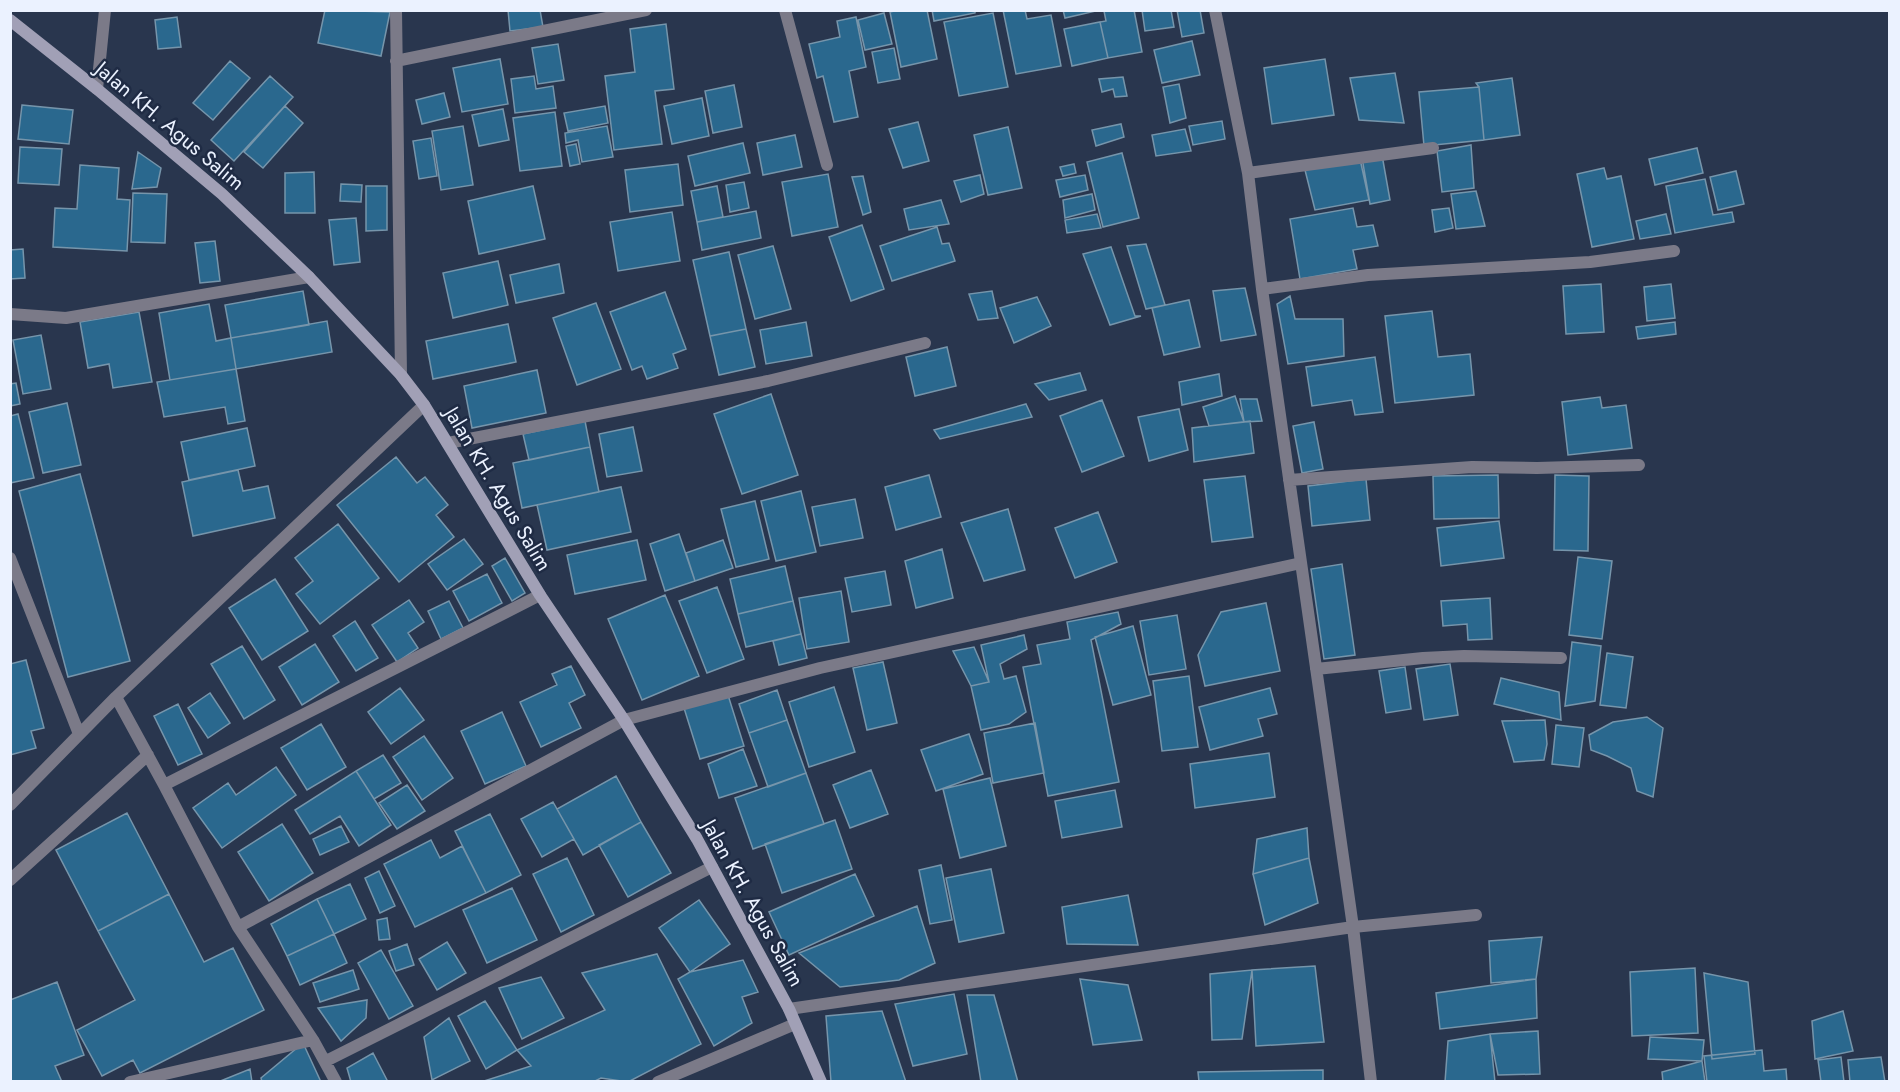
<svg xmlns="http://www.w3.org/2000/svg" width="1900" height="1092" font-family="Jost,sans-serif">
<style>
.building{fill:#2a688e;stroke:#7695ab;stroke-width:1.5}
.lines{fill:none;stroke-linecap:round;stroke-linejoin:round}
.minor{stroke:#7b7a88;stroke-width:12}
.secondary{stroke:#a1a0b6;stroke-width:12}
.labels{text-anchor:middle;stroke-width:5;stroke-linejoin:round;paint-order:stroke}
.street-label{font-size:21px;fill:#ebf2ff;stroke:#1f2b44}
</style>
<rect width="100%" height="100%" fill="#29364e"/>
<!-- building -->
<path class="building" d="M325,10l65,2 -9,44 -63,-13z
M508,10h32l3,17 -33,4z
M898,10h29l10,49 -36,8 -11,-55z
M932,10h43v3l-41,8z
M1003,10h22l2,9 24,-4 10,51 -45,8z
M1063,10h33v1l-31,7z
M1134,10l8,42 -34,6 -8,-36 6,-1 -2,-10z
M1142,10h29l3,17 -29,4z
M1177,10h23l4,23 -22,4z
M884,13l8,31 -27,6 -7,-30z
M993,13l15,74 -49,9 -15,-74z
M177,17l4,30 -23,2 -3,-29z
M856,17l10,50 -17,4 9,46 -24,5 -11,-46 -6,2 -8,-34 31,-7 -3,-16z
M1100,22l8,36 -36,8 -8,-37z
M666,24l8,65 -19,2 7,53 -48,6 -9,-74 30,-4 -5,-43z
M1192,41l8,34 -38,8 -8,-33z
M558,44l6,36 -26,4 -6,-36z
M894,48l6,31 -22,4 -6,-31z
M500,59l8,45 -46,8 -9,-44z
M1325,59l9,56 -62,9 -8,-56z
M230,61l20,17 -37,42 -20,-17z
M1395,73l9,50 -45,-3 -9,-42z
M270,76l23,21 -59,64 -23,-21z
M534,76l2,13 17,-3 3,22 -41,5 -4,-34z
M1123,77l4,19 -12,1 -2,-8 -11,3 -3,-13z
M1512,78l8,57 -36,5 -5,-53 -3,-4z
M1179,84l7,34 -16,5 -7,-36z
M734,85l8,42 -29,6 -8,-42z
M1479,87l5,53 -60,6 -5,-54z
M444,93l6,24 -28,7 -6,-24z
M702,98l7,38 -37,8 -8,-38z
M22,105l51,5 -4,34 -51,-5z
M285,106l18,17 -40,45 -19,-16z
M605,106l3,17 -40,8 -4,-18z
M503,109l6,31 -30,6 -7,-31z
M555,112l7,54 -42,5 -7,-53z
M1222,121l3,18 -32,6 -4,-19z
M918,122l11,39 -26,7 -14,-39z
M1121,124l3,13 -28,9 -4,-16z
M463,126l10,59 -32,5 -9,-59z
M607,126l6,31 -31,5 -4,-22 -12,3 -1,-10z
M1008,127l14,61 -34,7 -14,-60z
M1185,129l6,22 -35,5 -4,-21z
M795,135l7,32 -39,8 -6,-32z
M431,138l6,38 -18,3 -6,-38z
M743,143l7,30 -55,13 -7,-30z
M576,144l4,20 -10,2 -4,-20z
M1471,145l3,43 -32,4 -5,-41z
M20,147l42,2 -3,36 -41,-2z
M1697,148l6,25 -48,12 -6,-26z
M138,152l23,16 -4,19 -25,2z
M1122,153l17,65 -36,9 -16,-65z
M1382,155l8,45 -20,4 -8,-46z
M1360,159l9,41 -54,10 -10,-40z
M678,164l5,41 -53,7 -5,-42z
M1074,164l2,9 -13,3 -3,-9z
M80,165l39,3 -2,31 13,1 -3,51 -74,-4 2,-39 22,1z
M1604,168l3,11 14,-3 13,63 -42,8 -15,-73z
M1736,171l8,33 -26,6 -8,-33z
M314,172l1,41h-30v-40z
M828,174l10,53 -46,9 -10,-54z
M980,175l4,19 -23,8 -7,-21z
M1085,175l3,15 -28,7 -4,-17z
M863,176l8,36 -8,3 -11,-38z
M1705,179l8,36 19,-3 2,10 -59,11 -9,-47z
M744,182l5,26 -19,4 -4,-27z
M341,184l21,1 -1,17 -21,-1z
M366,186h21v44l-21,1z
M533,186l12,53 -66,15 -11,-53z
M717,186l6,31 -26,5 -6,-31z
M1476,191l9,35 -29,3 -5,-35z
M133,193l34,1 -2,49 -34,-1z
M1092,194l3,16 -30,8 -2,-18z
M941,200l8,24 -40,6 -5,-21z
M1353,208l4,19 16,-2 5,21 -25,4 4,19 -57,10 -10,-60z
M1449,208l4,20 -18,4 -3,-22z
M756,211l5,27 -59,12 -5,-28z
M672,212l8,49 -62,10 -8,-49z
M1097,214l4,14 -34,5 -2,-13z
M1666,214l5,20 -31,5 -4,-18z
M356,218l4,44 -26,3 -5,-45z
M862,225l22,64 -33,12 -22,-64z
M937,227l5,17 7,-1 6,18 -63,20 -12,-35z
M215,241l5,40 -20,2 -5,-40z
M1146,244l19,61 -19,4 -19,-63z
M773,246l18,63 -36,10 -17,-64z
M1111,247l24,69h6l-31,9 -27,-71z
M23,249l2,29 -15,1v-29z
M729,252l17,77 -36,7 -17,-76z
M498,261l10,44 -55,13 -10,-45z
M559,264l5,29 -48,10 -6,-28z
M1601,284l3,48 -38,2 -3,-48z
M1671,284l4,34 -28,3 -3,-34z
M1245,288l11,47 -35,6 -8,-50z
M303,291l6,34 -78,13 -6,-33z
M992,291l6,27 -20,2 -9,-26z
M665,292l21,57 -13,5 5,14 -31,11 -5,-13 -10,4 -22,-58z
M1290,296l5,23h48l1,37 -56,8 -11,-60z
M1037,297l14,29 -37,17 -14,-35z
M1189,300l11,47 -36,8 -12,-47z
M596,303l25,66 -44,16 -24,-67z
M209,304l7,37 15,-3 5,31 -66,11 -11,-67z
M1432,311l6,46 32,-3 4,41 -79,8 -10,-87z
M139,312l13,70 -39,6 -4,-24 -21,4 -8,-46z
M327,321l5,31 -96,17 -5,-31z
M806,322l6,34 -46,8 -6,-34z
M1675,322l1,12 -38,5 -2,-12z
M508,324l8,38 -83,17 -7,-38z
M746,329l9,38 -36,8 -9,-39z
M41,335l10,54 -28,5 -10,-54z
M947,347l9,39 -41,10 -9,-39z
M1375,357l8,55 -28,3 -3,-15 -40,6 -6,-39z
M236,369l9,52 -17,3 -3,-17 -61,10 -7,-35z
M537,370l9,43 -74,15 -8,-42z
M1080,373l6,17 -37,10 -14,-16z
M1219,374l3,22 -40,9 -3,-23z
M16,383l4,21 -10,2v-22z
M771,394l27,81 -56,19 -28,-80z
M1235,396l9,26 -35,4 -6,-19z
M1600,397l2,11 24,-3 6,43 -64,7 -6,-53z
M1240,399h17l5,22 -18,1z
M1102,400l22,56 -42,16 -22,-56z
M67,403l14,62 -38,8 -14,-61z
M1026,404l6,13 -92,22 -6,-9z
M1179,409l9,41 -39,11 -11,-44z
M18,414l16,64 -24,5v-67z
M585,421l5,26 -61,13 -6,-26z
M1250,421l4,32 -60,9 -2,-34z
M1314,422l9,47 -21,4 -9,-47z
M633,427l9,44 -35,6 -8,-43z
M247,428l8,38 -66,14 -8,-38z
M590,447l9,45 -77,16 -9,-45z
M396,457l21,26 8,-6 23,28 -12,10 18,22 -55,45 -62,-77z
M238,470l5,21 25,-5 7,32 -82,18 -11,-54z
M80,474l50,187 -62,16 -49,-186z
M929,475l12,42 -45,13 -11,-43z
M1498,475l1,43 -65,1 -1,-43z
M1555,475l34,1 -1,75 -34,-1z
M1245,476l8,61 -41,5 -8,-62z
M1366,479l4,41 -58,6 -4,-40z
M621,487l10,45 -84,18 -10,-45z
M801,491l15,61 -40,9 -15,-60z
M855,499l8,39 -43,8 -8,-39z
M755,501l14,58 -33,8 -15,-58z
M1008,509l17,61 -41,11 -23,-58z
M1098,512l19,50 -42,16 -20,-50z
M1499,521l5,37 -63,8 -4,-38z
M338,524l41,54 -59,46 -24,-30 17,-13 -18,-23z
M679,534l16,47 -30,10 -15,-47z
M464,539l19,25 -36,26 -19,-26z
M637,540l9,40 -71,14 -8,-39z
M723,540l10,28 -38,13 -9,-28z
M942,549l11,49 -37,10 -11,-47z
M1578,557l34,4 -10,78 -33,-4z
M505,558l20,35 -13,8 -20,-35z
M1342,564l13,91 -31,4 -13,-90z
M785,566l8,35 -55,13 -8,-35z
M885,571l6,34 -39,7 -7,-34z
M487,574l15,29 -33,18 -16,-30z
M275,579l33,52 -46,29 -33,-52z
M717,587l27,72 -37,14 -28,-72z
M841,591l8,51 -42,7 -8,-51z
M665,595l34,81 -57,24 -34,-81z
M1490,598l2,41 -24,1 -1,-16 -24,2 -2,-25z
M409,600l15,22 -16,11 10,15 -21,14 -25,-37z
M449,601l14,27 -22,11 -13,-28z
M793,601l8,33 -55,13 -8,-33z
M1266,603l14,68 -75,15 -7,-31 23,-43z
M1118,612l3,12 -30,16 28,142 -71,14 -25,-129 18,-3 -4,-19 33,-6 -3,-17z
M1177,615l9,54 -37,6 -9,-54z
M355,621l23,37 -22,13 -23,-35z
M1133,626l18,69 -38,10 -18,-68z
M801,634l6,24 -28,7 -6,-24z
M1024,635l3,14 -27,15 4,15 12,-3 10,36 -17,12 -28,6 -10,-44 18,-4 -8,-37z
M1572,642l29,4 -6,55 -30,5z
M315,644l24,38 -37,23 -23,-38z
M242,646l33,54 -31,19 -33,-55z
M974,647l15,35 -18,4 -18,-35z
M1607,653l26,4 -7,51 -26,-3z
M26,660l18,68 -13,3 5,17 -26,7v-91z
M883,662l14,61 -30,7 -14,-62z
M1450,664l8,51 -34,5 -8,-51z
M571,666l14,29 -16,8 12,25 -40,19 -21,-45 37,-17 -5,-11z
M1405,667l6,42 -25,4 -7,-42z
M1189,676l9,71 -36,4 -9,-70z
M1501,678l58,14 2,28 -67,-16z
M834,687l21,65 -46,15 -20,-65z
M400,688l24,32 -33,24 -23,-32z
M1270,688l7,26 -19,5 5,17 -53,14 -11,-43z
M777,690l10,30 -38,13 -10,-29z
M210,693l20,30 -22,15 -20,-30z
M728,695l16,51 -44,13 -16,-51z
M178,704l24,50 -24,11 -24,-49z
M502,712l24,54 -41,18 -24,-53z
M1647,717l16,11 -10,69 -16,-6 -6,-23 -24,-12 -16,-6 -2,-15 24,-13z
M787,720l19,53 -38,14 -19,-54z
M1545,720l2,24 -3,16 -30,2 -12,-41z
M1035,723l9,50 -51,10 -9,-50z
M321,724l25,43 -39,23 -26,-42z
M1556,725l28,3 -5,39 -27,-3z
M969,734l14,40 -47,17 -15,-41z
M424,736l29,42 -31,22 -29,-43z
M743,749l14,37 -38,12 -11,-34z
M1269,753l6,44 -80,11 -5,-44z
M383,755l18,28 -27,16 -18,-28z
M276,767l20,28 -74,53 -29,-40 35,-25 8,12z
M871,770l17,44 -38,14 -17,-43z
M356,771l35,54 -32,21 -19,-30 -30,18 -15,-24z
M806,773l18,51 -71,25 -18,-51z
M616,776l25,46 -58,33 -26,-46z
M990,778l16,68 -46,12 -17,-69z
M407,785l18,26 -28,18 -18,-26z
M1115,790l7,37 -60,11 -7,-37z
M553,802l21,37 -32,18 -21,-38z
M127,813l42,81 -71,37 -42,-81z
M490,814l31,61 -35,18 -31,-62z
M835,820l17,49 -70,24 -17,-49z
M641,822l30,51 -43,24 -29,-52z
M282,824l31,49 -44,28 -31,-49z
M341,826l8,16 -29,13 -7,-16z
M1307,828l2,30 -56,16 4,-35z
M431,840l9,18 22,-12 24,47 -71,34 -31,-63z
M567,858l27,57 -33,17 -28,-58z
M1309,858l9,45 -53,22 -12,-51z
M941,865l11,55 -22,4 -11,-54z
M991,869l13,64 -45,9 -13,-64z
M379,871l16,35 -15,7 -15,-35z
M855,874l19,42 -85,39 -20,-43z
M350,884l16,35 -32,15 -17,-35z
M512,888l25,52 -50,23 -24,-53z
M169,894l35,68 29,-14 31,62 -124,63 -7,-13 -31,16 -25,-46 58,-30 -37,-69z
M1128,895l10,50 -71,-1 -5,-37z
M317,899l17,35 -47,22 -16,-32z
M699,900l31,44 -40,28 -31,-44z
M917,906l18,57 -36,17 -59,7 -41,-34z
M387,918l3,21 -11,1 -2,-20z
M334,934l13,29 -47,22 -13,-29z
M1542,937l-6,42 -45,4 -2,-42z
M447,942l19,31 -29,17 -18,-31z
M407,944l7,21 -18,6 -7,-20z
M381,950l32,56 -24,13 -31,-56z
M657,954l44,90 -73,38 -27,-4 -8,4h-112l50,-16 -14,-16 88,-40 -23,-37z
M743,960l15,32 -16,5 10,26 -38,23 -36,-67 12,-7z
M1315,966l9,76 -68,4 -4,-76z
M1695,968l3,65 -66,3 -2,-64z
M353,970l6,19 -39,13 -7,-19z
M1252,970l-10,69 -30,1 -2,-66z
M1704,973l44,9 7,72 -43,5z
M541,977l23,41 -42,21 -23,-51z
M1080,979l48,6 14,55 -49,5z
M1536,979l1,39 -97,11 -4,-36z
M57,982l27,73 -29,11 7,16h-52v-82z
M954,994l13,60 -54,12 -18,-62z
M967,995h27l24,87h-37z
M367,1000l-1,18 -25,23 -23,-33z
M485,1001l32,49 -31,19 -28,-53z
M882,1011l24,71h-75l-5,-66z
M1843,1011l10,40 -38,8 -3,-38z
M449,1018l21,43 -38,19 -8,-43z
M1538,1031l2,43 -42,1 -8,-41z
M1490,1034l5,48h-50l3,-41z
M1650,1037l54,3 -2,21 -54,-2z
M303,1043l18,39h-59l-1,-4z
M1762,1050l2,21 22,-2 1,13h-80l-3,-26z
M373,1053l15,29h-37l-4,-14z
M1841,1057l3,25h-23l-3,-22z
M1881,1057l4,25h-35l-2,-22z
M1702,1061l3,21h-42l-1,-10z
M250,1069l2,13h-34z
M1323,1070v12h-124l-1,-10z"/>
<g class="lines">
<!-- minor -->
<path class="minor" d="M396,10l5,365
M785,10l42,155
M1215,10l33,163 14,116 91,638 18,155
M396,61l250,-51
M97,89l8,-79
M1248,173l185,-25
M1262,289l106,-14 222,-13 84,-11
M10,314l56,4 243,-41
M448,443l320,-62 157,-38
M1289,480l183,-13 65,1 102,-3
M10,558l69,176
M1316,669l107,-11 41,-2 97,2
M116,697l48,88 74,142 75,113 23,42
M164,785l376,-190
M10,805l106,-108 308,-292
M10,880l138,-125
M238,927l386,-207 196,-52 481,-105
M789,1009l564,-82 123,-12
M326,1061l386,-194
M130,1082l183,-42
M658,1082l137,-58"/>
<!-- secondary -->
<path class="secondary" d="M10,20l87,69 125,105 87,83 92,98 23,30 116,190 84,125 73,119 92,170 32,73"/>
</g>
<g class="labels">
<!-- street labels -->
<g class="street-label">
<text transform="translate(170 126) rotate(40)" y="7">Jalan KH. Agus Salim</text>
<text transform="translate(498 489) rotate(59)" y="7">Jalan KH. Agus Salim</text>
<text transform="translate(753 903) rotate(61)" y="7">Jalan KH. Agus Salim</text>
</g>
</g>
<!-- border -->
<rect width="1900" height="1092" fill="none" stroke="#ebf2ff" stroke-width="24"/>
</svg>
